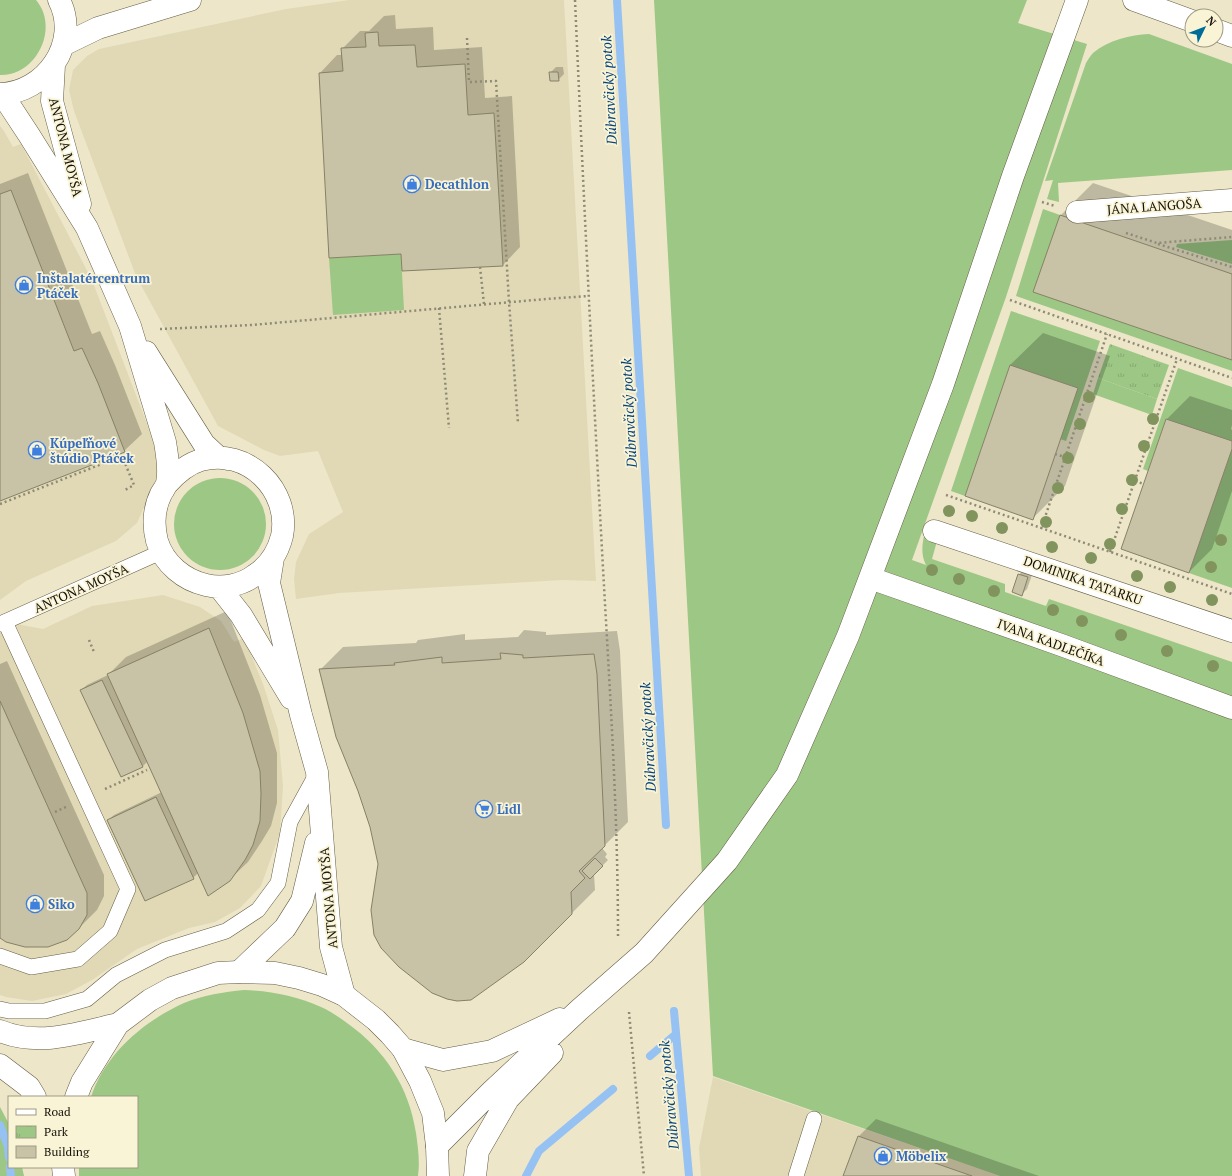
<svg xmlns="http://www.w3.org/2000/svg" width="1232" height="1176" font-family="'PT Serif',serif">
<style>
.built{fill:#e1d9b5}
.grass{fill:#9dc784}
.park{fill:url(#park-tufts)}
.shadow{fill:#0003}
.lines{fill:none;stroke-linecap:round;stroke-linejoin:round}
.stream{stroke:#96c1f3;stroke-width:8}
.building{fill:#c8c2a6;stroke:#868166}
.service-casing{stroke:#635d44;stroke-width:16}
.minor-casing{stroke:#635d44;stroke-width:23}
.secondary-casing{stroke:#635d44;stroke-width:23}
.path{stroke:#8f8a76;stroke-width:2.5;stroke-dasharray:2 3;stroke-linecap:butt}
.service{stroke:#fff;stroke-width:15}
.minor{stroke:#fff;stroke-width:22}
.secondary{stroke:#fff;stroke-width:22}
.tree{fill:#82945d}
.labels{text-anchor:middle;stroke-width:3.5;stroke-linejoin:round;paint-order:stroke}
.street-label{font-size:13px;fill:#131107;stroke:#faf4d6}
.shop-label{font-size:13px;font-weight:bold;fill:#366cbe;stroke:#faf4d6;text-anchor:start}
.water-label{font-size:14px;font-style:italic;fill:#07437a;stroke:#faf4d6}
</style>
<defs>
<pattern id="park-tufts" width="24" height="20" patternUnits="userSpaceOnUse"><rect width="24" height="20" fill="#9dc784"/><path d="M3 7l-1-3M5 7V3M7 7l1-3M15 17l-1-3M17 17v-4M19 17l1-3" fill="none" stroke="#86aa70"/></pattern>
</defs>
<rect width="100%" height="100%" fill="#ede6c9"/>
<!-- built -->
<path class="built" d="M349,0h215l32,581 -34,-1 -223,13 -43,6 -2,-20 2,-17 13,-28 34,-22 -25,-61 -38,5 -16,-6 -46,-24 -82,-150 -62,-165 -5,-21 4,-20 14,-14 12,-7 187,-40z
M0,126l4,5 9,16 8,-3 71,136 65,170 1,26 -21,47 -21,18 -90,40 -26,19z
M163,595l37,12 21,14 13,21 10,-4 19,46 15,46 5,56 -3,47 -19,53 -21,22 -25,14 -26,6 -52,21 -45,31 -26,14 -34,7 -26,-4 -6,-2v-374l43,8 49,-23z
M713,1077l287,99h-299l-2,-28z"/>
<!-- grass -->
<path class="grass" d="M0,0h36c24,28 0,76 -36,75z
M654,0h373l-9,23 69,21 -81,253 -94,263 14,5c-5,-10 -4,-19 -2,-29l13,5 -5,18 73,25v8l41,14 3,-7 183,63v514h-232l-287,-100z
M1149,34l83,30v106l-174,13 1,19 -12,-3 6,-19 -8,1 41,-118c2,-3 4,-7 7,-10 15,-13 38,-18 56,-19z
M1043,209l17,6 -26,77 198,68v11l-216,-75z
M1232,240v24l-56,-17 1,-3z
M401,254l3,56 -71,5 -4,-57z
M1011,311l89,30 -34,100 -6,-2 18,-51 -68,-23 -45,131 -14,-5z
M1178,368l54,19v38l-1,4 1,1v11l-66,-22 -18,52 -5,-2z
M1098,378l59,21 -5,16 -59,-21z
M1232,449v139l-43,-15z
M174 524a46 46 0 1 1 92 0a46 46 0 1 1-92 0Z
M244,990c27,1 52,6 77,17 9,4 18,10 26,16 38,27 62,64 69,110 2,15 4,28 2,43h-339v-9h58v-70h-46c14,-43 53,-76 93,-94 19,-8 40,-11 60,-13z
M0,1107l9,17v43h13l2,9h-24z"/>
<!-- park -->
<path class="park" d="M1110,344l59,21 -12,34 -59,-21z"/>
<!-- shadow -->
<path class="shadow" d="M395,15l1,14 37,-2 1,23 48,-3 3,51 27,-2 8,151 -17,18 -183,-192 17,-18h6l-1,-6 18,-18h9l15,-15z
M556,67h7l1,7 -6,6 -8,-7z
M28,173l64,161 8,-3 15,34 27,69 -18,17 -124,49v-316z
M1093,183l139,47v129l-171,-144z
M1043,333l67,23 -45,130 -32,32 -23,-153z
M1190,396l42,14v81l-20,58 -23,23 -66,-23 44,-130z
M1024,569l9,3 -6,17 -5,5 -3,-19z
M227,611l33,84 17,58v50l-6,23 -9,15 -14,21 -19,18 -31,-7 -5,5 -85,-58 6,-5 48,-23 -14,-31 -6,6 -61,-77 6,-5 21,-10 18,-18z
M524,630l22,2v3l71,-4 3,20 8,171 -26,26 5,6 -2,3 3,3 -14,14 1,16 -24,24 -192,-50 -8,-37 -51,-157 23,-23 73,-4 2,-3 47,-6v6l53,-3z
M7,661l97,214v21l-7,14 -18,18 -79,9v-273z
M876,1119l163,57h-194l14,-40z"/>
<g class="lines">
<!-- stream -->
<path class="stream" d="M617,0l49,825
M674,1011l15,165
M650,1056l26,-22
M0,1125l8,22 1,11
M10,1167l1,9
M526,1176l13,-25 74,-62"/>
</g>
<!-- building -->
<path class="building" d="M378,32l1,14 36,-1 2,22 48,-3 3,51 26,-2 9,153 -101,5 -1,-17 -72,4 -10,-185 24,-2 -2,-23 25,-1 -1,-14z
M549,72h9l1,9h-9z
M11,190l63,161 8,-3 16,35 27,69 -125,49v-307z
M1060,215l172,59v86l-199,-68z
M1010,365l68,23 -45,132 -68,-24z
M1166,419l66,22v8l-43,124 -68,-24z
M1018,574l10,3 -6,19 -10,-4z
M209,628l34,85 17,58 1,23 -1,27 -7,24 -8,15 -15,21 -22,15 -101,-222z
M500,653l23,2v3l71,-4 3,20 8,172 -26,25 6,7 -14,14 1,22 -48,48 -53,38 -14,1 -10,-2 -15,-6 -33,-26 -18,-19 -7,-13 -3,-25 7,-46 -8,-37 -12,-36 -22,-54 -17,-68 76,-4 -1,-2 48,-6v6l59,-4z
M102,680l41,87 -22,10 -41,-87z
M0,701l87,192v22l-8,14 -12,11 -19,7h-23l-19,-5 -6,-4z
M156,797l38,82 -49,22 -38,-81z
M595,858l8,8 -13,13 -8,-8z
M858,1136l114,40h-129z"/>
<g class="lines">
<defs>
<path id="service" d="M0,624l161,-72
M0,956l31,11 47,-8 32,-28 18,-42 -123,-267
M0,1009l9,2h36l42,-12 29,-24 49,-25 61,-19 32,-21 20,-27 12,-61 27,-49
M796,1176l18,-57"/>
<path id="minor" d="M1134,0l58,21
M1216,30l16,6
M63,45l35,-17 92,-28
M54,65l-2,36 28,103
M0,94c45,-1 81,-51 59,-94
M2,94l27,41 58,93 43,98 35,116c2,13 5,28 2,41 -1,4 -4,7 -6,11 -7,14 -8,31 -4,47 7,23 27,39 49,44 17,4 36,0 49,-10 14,-9 23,-23 27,-39 9,-46 -35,-89 -81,-76 -14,4 -25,14 -34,24
M1077,212l155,-12
M146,352l58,92 14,13 10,2
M934,531l298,100
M273,558l-4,25 32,132 16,57 14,175 13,48
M870,578l194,68 168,62
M219,587l22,28 50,83
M239,972l46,-44 17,-27 14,-58
M403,1049l40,11 49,-9 68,-32
M437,1146l54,-54 88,-82 65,-57 83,-92 60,-86 61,-139 95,-252 70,-208 64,-176
M475,1176l3,-25 30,-52 44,-46"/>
<path id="secondary" d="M0,1031c38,16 80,2 118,-7
M0,1065l29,22 6,10
M76,1097l6,-15 36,-58 32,-24 22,-12 46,-15 21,-1 36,1 24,5 23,7 22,10 32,25 14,14 13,15 17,32 13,32 4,33 1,30
M63,1167l1,9"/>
</defs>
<!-- service casing -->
<use href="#service" class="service-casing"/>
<!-- minor casing -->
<use href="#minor" class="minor-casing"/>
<!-- secondary casing -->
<use href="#secondary" class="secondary-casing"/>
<!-- path -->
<path class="path" d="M575,0c8,184 17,367 27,550 7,129 16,258 16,386
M467,38l2,44 27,-1 13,221 9,121
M1042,202l13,4
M1126,233l31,10 75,-6
M1158,244l74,23
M480,267l4,37
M1010,300l222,78
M439,308l10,120
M160,329l92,-4 294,-26 42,-3
M1055,454l10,3
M1135,481l9,3
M946,495l286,99
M0,504l122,-48 12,29 -9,5
M1041,529l66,-195
M1110,552l67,-193
M89,640l5,12
M105,789l42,-19
M55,812l13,-6
M629,1012l15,164"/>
<!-- service -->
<use href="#service" class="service"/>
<!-- minor -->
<use href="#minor" class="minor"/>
<!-- secondary -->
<use href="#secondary" class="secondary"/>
</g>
<!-- trees -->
<g class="tree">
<circle cx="1089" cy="397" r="6"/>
<circle cx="1153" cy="419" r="6"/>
<circle cx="1080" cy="424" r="6"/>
<circle cx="1144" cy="446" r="6"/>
<circle cx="1068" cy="458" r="6"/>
<circle cx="1132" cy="480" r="6"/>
<circle cx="1058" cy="488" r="6"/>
<circle cx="1122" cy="509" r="6"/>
<circle cx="949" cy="511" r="6"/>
<circle cx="972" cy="516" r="6"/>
<circle cx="1046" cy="522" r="6"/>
<circle cx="1002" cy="528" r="6"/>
<circle cx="1221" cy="540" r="6"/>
<circle cx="1110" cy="544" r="6"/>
<circle cx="1052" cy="547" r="6"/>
<circle cx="1091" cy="558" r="6"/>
<circle cx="1211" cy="567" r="6"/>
<circle cx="932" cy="570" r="6"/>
<circle cx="1137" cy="576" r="6"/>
<circle cx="959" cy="579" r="6"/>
<circle cx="1170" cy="587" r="6"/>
<circle cx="994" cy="591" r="6"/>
<circle cx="1212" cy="600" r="6"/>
<circle cx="1053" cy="610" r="6"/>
<circle cx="1082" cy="621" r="6"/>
<circle cx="1121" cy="635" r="6"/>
<circle cx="1167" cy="651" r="6"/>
<circle cx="1213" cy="666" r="6"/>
</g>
<!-- icons -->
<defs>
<symbol id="shop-ring" viewBox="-11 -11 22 22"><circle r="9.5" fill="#faf4d6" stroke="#3f7fe0" stroke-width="1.5"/><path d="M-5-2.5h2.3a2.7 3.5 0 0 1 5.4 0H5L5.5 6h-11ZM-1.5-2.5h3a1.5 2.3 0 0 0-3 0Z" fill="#3f7fe0"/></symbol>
<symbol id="supermarket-ring" viewBox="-11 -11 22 22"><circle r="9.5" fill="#faf4d6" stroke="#3f7fe0" stroke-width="1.5"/><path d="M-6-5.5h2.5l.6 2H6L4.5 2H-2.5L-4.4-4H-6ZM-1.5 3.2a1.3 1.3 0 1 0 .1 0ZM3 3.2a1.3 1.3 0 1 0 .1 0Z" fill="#3f7fe0"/></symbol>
</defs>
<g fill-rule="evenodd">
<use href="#shop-ring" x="402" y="174" width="20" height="20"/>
<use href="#shop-ring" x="14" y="275" width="20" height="20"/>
<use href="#shop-ring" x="27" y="440" width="20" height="20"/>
<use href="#supermarket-ring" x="474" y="799" width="20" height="20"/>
<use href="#shop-ring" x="25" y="894" width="20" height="20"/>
<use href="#shop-ring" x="873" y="1146" width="20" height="20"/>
</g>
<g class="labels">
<!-- street labels -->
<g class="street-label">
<text transform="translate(66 147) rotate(76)" y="5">ANTONA MOYŠA</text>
<text transform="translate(1154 206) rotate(-4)" y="5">JÁNA LANGOŠA</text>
<text transform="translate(1083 580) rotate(19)" y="5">DOMINIKA TATARKU</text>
<text transform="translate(81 588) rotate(-24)" y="5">ANTONA MOYŠA</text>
<text transform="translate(1051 642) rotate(20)" y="5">IVANA KADLEČÍKA</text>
<text transform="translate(328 898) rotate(-95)" y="5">ANTONA MOYŠA</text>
</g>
<!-- shop labels -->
<g class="shop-label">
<text x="425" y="189">Decathlon</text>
<text x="37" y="283">Inštalatércentrum<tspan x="37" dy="15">Ptáček</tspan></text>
<text x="50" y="448">Kúpeľňové<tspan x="50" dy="15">štúdio Ptáček</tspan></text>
<text x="497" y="814">Lidl</text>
<text x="48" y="909">Siko</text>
<text x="896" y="1161">Möbelix</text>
</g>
<!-- water labels -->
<g class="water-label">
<text transform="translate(609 90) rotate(-93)" y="5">Dúbravčický potok</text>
<text transform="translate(629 413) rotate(-93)" y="5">Dúbravčický potok</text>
<text transform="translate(648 737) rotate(-93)" y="5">Dúbravčický potok</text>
<text transform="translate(669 1095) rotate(-95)" y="5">Dúbravčický potok</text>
</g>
</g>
<!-- legend -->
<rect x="8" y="1096" width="130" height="72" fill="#faf4d6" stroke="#9e9983"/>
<rect x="16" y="1109" width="20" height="6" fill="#ffffff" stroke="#9e9983"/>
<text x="44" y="1116" font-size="12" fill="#131107">Road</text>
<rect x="16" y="1126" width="20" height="12" fill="url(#park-tufts)" stroke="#9e9983"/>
<text x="44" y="1136" font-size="12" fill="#131107">Park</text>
<rect x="16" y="1146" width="20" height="12" fill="#c8c2a6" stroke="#9e9983"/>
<text x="44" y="1156" font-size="12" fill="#131107">Building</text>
<!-- north arrow -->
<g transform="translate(1204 28) rotate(47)"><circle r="19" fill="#faf4d6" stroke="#9e9983"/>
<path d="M0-3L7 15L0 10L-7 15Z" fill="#006c98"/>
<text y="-6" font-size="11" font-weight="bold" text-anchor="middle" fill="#131107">N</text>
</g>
</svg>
